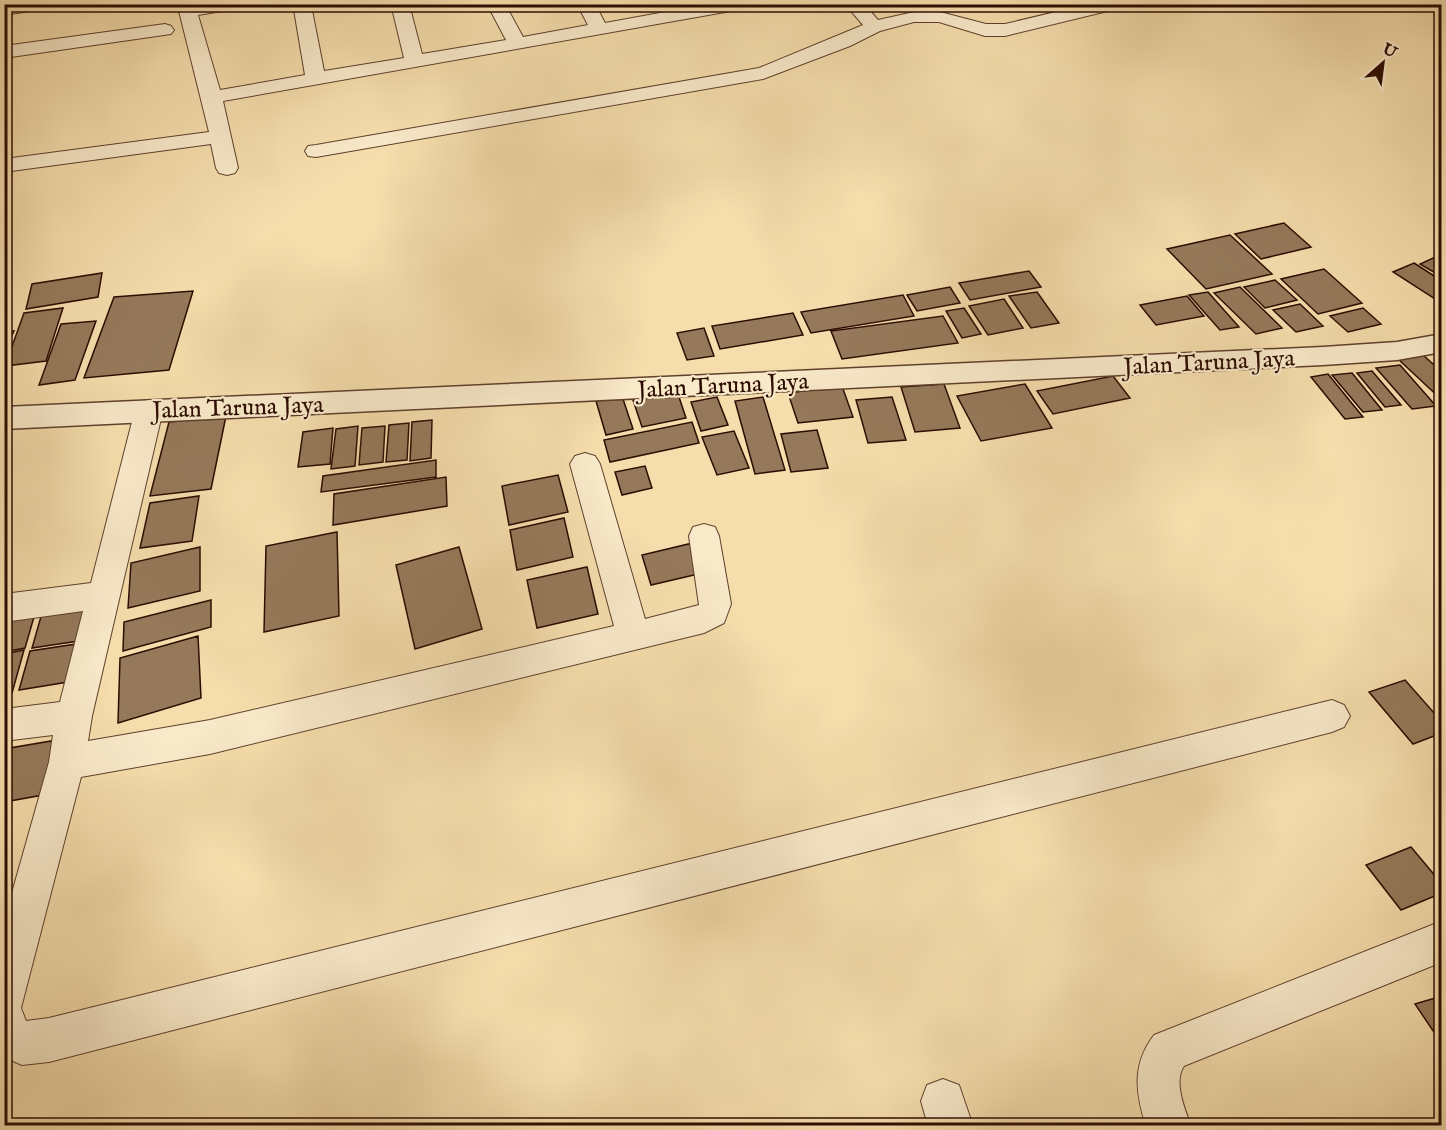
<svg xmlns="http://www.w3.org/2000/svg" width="1446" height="1130" font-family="'IM FELL English',serif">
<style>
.building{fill:#95795a;stroke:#2d0c02;stroke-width:1.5}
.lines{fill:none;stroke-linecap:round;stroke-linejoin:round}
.minor-casing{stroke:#5f402c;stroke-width:2}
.tertiary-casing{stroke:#5f402c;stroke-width:3}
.minor{fill:#f8e9c9;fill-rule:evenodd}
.tertiary{fill:#f8e9c9;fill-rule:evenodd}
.labels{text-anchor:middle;stroke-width:4.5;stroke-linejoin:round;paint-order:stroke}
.street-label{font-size:24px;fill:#2d0c02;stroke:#f8e9c9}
</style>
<rect width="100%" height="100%" fill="#f5ddac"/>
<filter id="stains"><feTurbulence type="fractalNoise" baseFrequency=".00333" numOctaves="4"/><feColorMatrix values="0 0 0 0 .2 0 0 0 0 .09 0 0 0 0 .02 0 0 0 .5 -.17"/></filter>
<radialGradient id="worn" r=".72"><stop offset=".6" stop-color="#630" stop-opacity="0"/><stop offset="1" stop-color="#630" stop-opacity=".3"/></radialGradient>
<!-- building -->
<path class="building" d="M1284,223l27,24 -50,12 -26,-25z
M1230,235l42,39 -66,15 -39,-40z
M1442,254v23l-22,-13z
M1414,263l28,18v15l-7,3 -42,-27z
M1324,269l38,34 -44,11 -37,-35z
M1029,271l12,16 -71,13 -11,-17z
M102,273l-4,24 -72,12 6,-25z
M1275,280l22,20 -32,8 -21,-21z
M950,287l10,16 -43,8 -10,-16z
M1240,287l42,41 -26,6 -42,-41z
M193,291l-24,79 -85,8 30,-81z
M1037,292l22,31 -28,5 -22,-32z
M1208,292l31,35 -19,3 -31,-35z
M903,295l11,21 -103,17 -10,-21z
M1187,296l17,20 -48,9 -16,-20z
M1004,299l19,29 -35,7 -19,-29z
M1300,304l23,22 -27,6 -23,-22z
M63,308l-17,53 -41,5 19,-53z
M964,308l17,26 -19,4 -16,-27z
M1363,308l18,16 -33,8 -18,-16z
M793,313l10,22 -83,14 -8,-23z
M943,316l15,27 -116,16 -11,-28z
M96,321l-21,59 -36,5 22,-61z
M704,328l10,28 -27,4 -10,-27z
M14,331l-10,21v-20z
M1423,355l19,17v28l-43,-40z
M1400,365l36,41 -24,3 -36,-41z
M1372,371l29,34 -16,2 -28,-34z
M1352,373l30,37 -19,2 -31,-37z
M1328,374l35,43 -18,2 -34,-42z
M1113,376l17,22 -77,16 -16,-23z
M944,384l16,44 -45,4 -14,-45z
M1025,384l27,44 -71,13 -24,-45z
M842,386l11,31 -55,6 -10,-30z
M677,391l9,27 -44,9 -9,-27z
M622,396l11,33 -27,6 -10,-34z
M717,397l11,28 -27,6 -10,-29z
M763,397l22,73 -30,4 -20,-73z
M892,397l14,43 -38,3 -12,-43z
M226,416l-15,73 -61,7 19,-74z
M432,420l-1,38 -21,3 2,-39z
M692,422l7,21 -89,19 -6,-22z
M409,423l-2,37 -21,2 3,-37z
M358,426l-3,40 -24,3 5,-40z
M385,426l-2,36 -24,3 3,-37z
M333,428l-3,36 -32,3 5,-35z
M817,430l11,38 -37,4 -10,-38z
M734,431l15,37 -32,7 -15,-38z
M436,460v17l-115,15 2,-16z
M645,466l7,22 -30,7 -7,-23z
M558,475l10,37 -59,13 -7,-39z
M446,477l1,29 -114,19 1,-31z
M199,496l-7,45 -52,7 10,-45z
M564,518l9,39 -56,13 -7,-40z
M337,532l2,84 -75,16 2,-86z
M697,542l10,30 -56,13 -9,-30z
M200,547v44l-72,17 3,-45z
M459,547l23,82 -67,20 -19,-84z
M587,567l11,47 -61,14 -10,-48z
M96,598l-11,42 -53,8 12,-42z
M211,600v27l-88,24 1,-29z
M36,610l-11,38 -21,4v-37z
M198,636l3,62 -83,25 2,-65z
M83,643l-9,38 -55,9 11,-39z
M24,650l-12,43 -8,1v-40z
M1405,680l37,42v11l-29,11 -44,-52z
M57,740l-14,55 -39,7v-53z
M1411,847l31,37v9l-41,17 -35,-45z
M1442,996v48l-27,-40z"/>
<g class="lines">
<defs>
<path id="minor" d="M51,4l-9,5 -38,6v-10z
M195,4h48l-9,5 -36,6 22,75 85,-15 -12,-71 18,1 13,66 80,-13 -13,-54h18l13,50 84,-14 -19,-36h18l18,33 65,-12 -11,-21h18l10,19 104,-19h42l-9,5 -519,92 15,67 -3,5 -8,2 -8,-2 -3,-5 -5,-24 -207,28v-13l205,-27 -30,-121 3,-4z
M845,4h19l14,16 36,-8h26l46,12h19l84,-20h34l-3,4 -115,28h-20l-46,-14h-25l-34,9 -30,15 -87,33 -447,78 -8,-1 -3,-5 3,-5 8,-1 443,-77 104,-43z
M165,24l6,2 3,4 -3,4 -167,24v-12z
M149,400l10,3 4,7 -71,306 -4,25 122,-21 404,-94 -44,-162 5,-8 10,-3 10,3 5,8 45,155 54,-14 -10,-69 4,-9 11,-3 11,3 4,9 12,68 -7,19 -20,10 -494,121 -129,23 -60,231 5,13 23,-3 1283,-318 12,5 6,11 -6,11 -12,5 -1283,330 -27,3 -18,-8v-136l45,-159 4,-27 -49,6v-32l56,-7 23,-91 -79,11v-28l87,-11 44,-173 4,-7z
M1442,921v41l-258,104c-11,16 1,43 7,60h-45c-11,-34 -14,-62 8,-91z
M943,1079l16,6 14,41h-45l-7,-25 6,-16z"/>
<path id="tertiary" d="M1442,334v18l-45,8 -74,5 -1319,64v-22l1319,-60 74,-5z"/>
</defs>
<!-- minor casing -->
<use href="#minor" class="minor-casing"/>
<!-- tertiary casing -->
<use href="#tertiary" class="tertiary-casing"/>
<!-- minor -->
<use href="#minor" class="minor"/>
<!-- tertiary -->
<use href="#tertiary" class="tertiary"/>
</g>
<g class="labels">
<!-- street labels -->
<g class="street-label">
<text transform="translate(1209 362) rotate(-3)" y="8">Jalan Taruna Jaya</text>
<text transform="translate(723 385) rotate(-3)" y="8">Jalan Taruna Jaya</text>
<text transform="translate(238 407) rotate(-2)" y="8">Jalan Taruna Jaya</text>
</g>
</g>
<!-- margin -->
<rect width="1446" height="1130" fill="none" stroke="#f5ddac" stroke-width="24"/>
<rect x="6" y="6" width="1434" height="1118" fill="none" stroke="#2d0c02" stroke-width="3"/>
<rect x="12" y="12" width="1422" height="1106" fill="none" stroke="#2d0c02" stroke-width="1.5"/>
<!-- north arrow -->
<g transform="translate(1383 63) rotate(28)" stroke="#f8e9c9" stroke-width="4.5" paint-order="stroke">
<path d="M0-4.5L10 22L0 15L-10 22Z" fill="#2d0c02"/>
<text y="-9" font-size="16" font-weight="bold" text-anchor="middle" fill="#2d0c02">U</text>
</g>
<rect width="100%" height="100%" filter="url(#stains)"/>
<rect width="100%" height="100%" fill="url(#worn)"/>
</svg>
